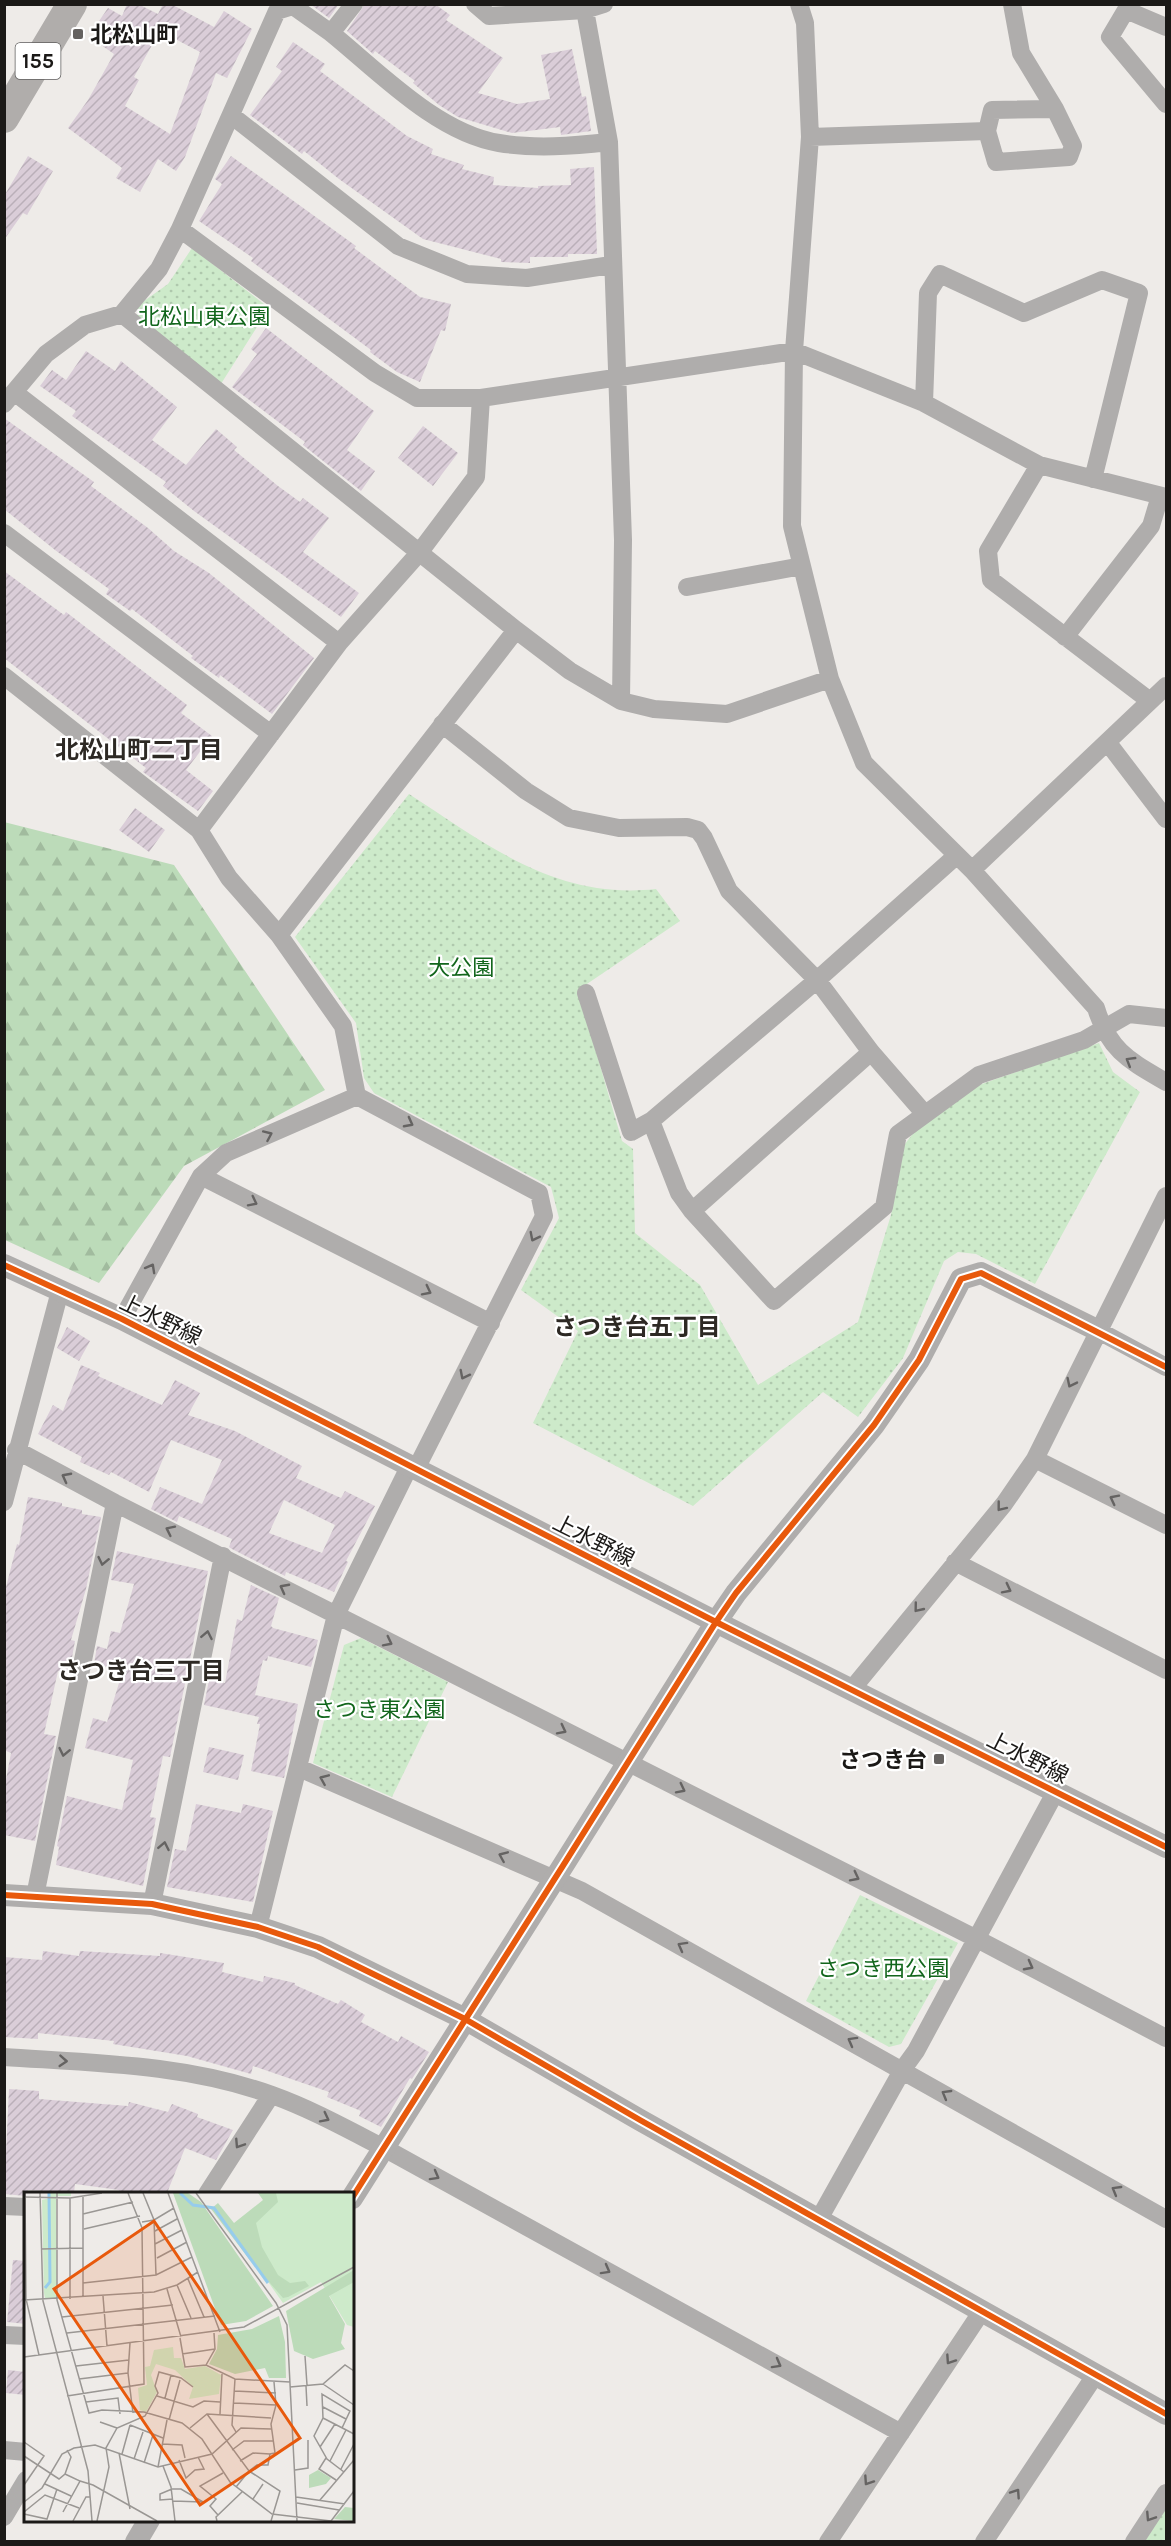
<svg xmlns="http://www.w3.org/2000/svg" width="1171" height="2546" font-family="Karla,'Noto Sans JP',sans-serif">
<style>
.green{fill:url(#green-dots)}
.forest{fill:url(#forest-firs)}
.building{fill:url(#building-hatch);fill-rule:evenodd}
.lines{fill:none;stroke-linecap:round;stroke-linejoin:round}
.minor{stroke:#afadac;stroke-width:18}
.tertiary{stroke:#afadac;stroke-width:22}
.trunk{stroke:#b0adab;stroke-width:30}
.cycleway-casing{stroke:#fff;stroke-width:10}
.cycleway{stroke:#e8590c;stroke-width:6}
.oneway{stroke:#656362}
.poi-dot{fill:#656260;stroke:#fff;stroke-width:2}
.labels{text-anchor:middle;stroke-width:4.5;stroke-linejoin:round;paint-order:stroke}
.shield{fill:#fff;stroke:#5f5e5d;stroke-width:1.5}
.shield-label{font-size:21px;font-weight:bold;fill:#1b1917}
.poi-label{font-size:22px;font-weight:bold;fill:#1b1917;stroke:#fff;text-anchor:start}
.park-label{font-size:22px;fill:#12661c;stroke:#fff}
.street-label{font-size:22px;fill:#1b1917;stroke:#fff}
.neighbourhood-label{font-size:24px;font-weight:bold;fill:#2d2924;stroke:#fff}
.inset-river{fill:none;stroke:#96ccec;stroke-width:3}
.inset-road{fill:none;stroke:#9a9794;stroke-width:1.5}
.view{fill:#e8590c;fill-opacity:0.15;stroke:#e8590c;stroke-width:3}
.inset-edge{fill:none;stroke:#1b1917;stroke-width:3}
</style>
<defs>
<pattern id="green-dots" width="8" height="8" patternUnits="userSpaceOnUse" patternTransform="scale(1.5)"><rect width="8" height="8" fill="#cdeaca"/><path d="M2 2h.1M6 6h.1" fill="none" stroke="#afc8ad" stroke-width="1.8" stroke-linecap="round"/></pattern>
<pattern id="forest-firs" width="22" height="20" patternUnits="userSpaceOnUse" patternTransform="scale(1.5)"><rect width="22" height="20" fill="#bcdbb9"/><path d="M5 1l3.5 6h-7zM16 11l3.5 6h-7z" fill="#a1bb9e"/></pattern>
<pattern id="building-hatch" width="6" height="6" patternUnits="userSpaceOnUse" patternTransform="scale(1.5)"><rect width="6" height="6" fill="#dacdd8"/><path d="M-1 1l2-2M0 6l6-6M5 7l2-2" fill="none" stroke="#baafb9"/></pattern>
</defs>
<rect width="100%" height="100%" fill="#eeebe8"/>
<!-- green -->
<path class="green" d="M192,248l77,60 -50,79 -81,-65 -1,-16 31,-22z
M409,794c79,51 146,106 247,95l24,32 -102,69 44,151 11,8 2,84 65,52 58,100 100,-63 33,-107 11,-67 18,-24 59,-39 120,-42 14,29 27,20 -105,192 -59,-30 -18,-2 -14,9 -41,97 -45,59 -35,-25 -130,114 -160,-83 45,-92 -57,-41 38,-72 -8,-31 -177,-94 -10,-15 -8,-55 -61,-86z
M361,1638l87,44 -56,115 -79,-34 31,-118z
M860,1895l98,48 -57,101 -12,3 -83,-46z
M1166,2508v33h-21z"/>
<!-- forest -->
<path class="forest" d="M4,822l170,43 151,225 -141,76 -85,117 -94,-43z"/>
<!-- building -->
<path class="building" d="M127,4h11l20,10 5,-10h8l43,23 10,-16 28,18 -25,49 -11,-5 -31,84 -9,14 -18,-12 -18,33 -24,-14 6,-10 -54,-40 20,-28 26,-46 -20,-14 10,-15 -5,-4 9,-13 14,8zM160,31l40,21 -30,82 -45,-28 14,-26 -5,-3z
M310,4h29l-10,14z
M365,4h70l15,11 -4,5 57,38 -25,35 39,11 33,-5 -9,-44 31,-6 10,48 4,-1 5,35 -30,4 -1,-8 -48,6 -54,-16 -19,-12 -26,-22 2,-2 -40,-30 -2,3 -26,-23z
M293,42l32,22 -5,7 87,65 26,13 -2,5 33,11 -2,4 32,8 -1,8 45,3v-2l33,-1 -1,-16 24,-2 3,87h-29v3h-38v6l-29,-1v-3l-78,-20 -84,-60 -35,-28 -2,3 -52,-39 32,-44 -6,-4z
M28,156l25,15 -26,44 -4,-2 -19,27v-44z
M231,156l125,90 -2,2 66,49 31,7 -6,27 -4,-1 -21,52 -23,-10 -27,-20 1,-2 -120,-89 2,-3 -54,-37 23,-37 -7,-5z
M266,328l108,83 -27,39 28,21 -14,20 -58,-46 2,-3 -73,-55 25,-33 -6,-5z
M86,351l29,20 6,-10 56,46 -25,33 34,25 30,-36 21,18 -3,3 44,36 22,16 3,-4 26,20 -26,34 56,41 -18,24 -147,-106 -31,-25 3,-4 -94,-66 4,-5 -36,-25 12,-16 14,10z
M4,418l90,64 -3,4 57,42 26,23 35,22 105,85 -42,56 -52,-39 -1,3 -28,-20 2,-2 -61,-47 -2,2 -24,-17 3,-5 -54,-39 -51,-41z
M423,426l35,27 -25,33 -35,-28z
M4,571l60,44 2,-3 121,93 -6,8 31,23 -26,34 27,21 -15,20 -55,-39 3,-4 -142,-110z
M135,808l30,22 -16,22 -30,-22z
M67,1327l23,14 -11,20 -22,-13z
M81,1365l19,8 -2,3 64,29 13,-25 25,13 -12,22 47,16 67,35 -6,12 45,20 4,-7 30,15 -29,55 2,1 -14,30 -48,-20 -1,4 -53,-27 -3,-2 3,-8 -53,-23 -2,6 -26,-13 9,-22 42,17 20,-44 -51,-20 -22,52 -38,-20 -2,3 -29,-13 2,-5 -44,-23 15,-29 10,6zM284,1500l51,25 -13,28 -53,-20z
M28,1497l34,6v3l20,4v4l19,3 -15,72 -15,51 4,1 -6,33 -11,-3 -14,63 12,2 -21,105 -31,-6v-45l7,-37 -7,-3v-155l13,-51 2,1z
M117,1551l91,20 -38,186 -7,-1 -13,61 6,1 -13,68 -87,-21 3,-18 -2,-1 10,-50 55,14 11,-50 -48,-12 8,-30 14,4 16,-52 -29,-6 3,-18 10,3 4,-18 9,2 14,-49 -23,-4z
M251,1585l28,13 -8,28 2,2 45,12 -7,27 -43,-11 -1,5 -4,-1 -8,35 43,9 -14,74 -33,-7 9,-47h-3l2,-7 -55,-12 5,-25 16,3 12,-64 5,2z
M209,1747l35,8 -6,25 -35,-8z
M196,1804l45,9 2,-9 30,7 -20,91 -86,-15 8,-38 11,2z
M43,1951l36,5 1,-5 80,5v-3l64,10 -2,9 41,10 1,-6 31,7v2l43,19 3,-4 24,15 -4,7 37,20 3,-6 28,16 -17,27 -2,-1 -29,49 -22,-11 2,-5 -34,-14 2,-5 -76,-26 -2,8 -64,-18 -74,-12 1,-3 -76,-8v6l-34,-2v-80l38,3z
M9,2089l30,2v8l89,7 1,-4 39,10 4,-8 26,10 -1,3 36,13 -17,30 -31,-12 -18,45h-49l1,-3 -44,-6 -1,9 -46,-3 -2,6 -22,-2z
M13,2260l13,1v63l-19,-2z
M8,2370l18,2v23l-20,-2z"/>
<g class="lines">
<!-- minor -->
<path class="minor" d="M475,4l14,12 96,-6 24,132 14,398 -2,161
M583,4l2,6 19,-6
M799,4l6,19 5,114 -16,214 -2,175 38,153 34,84 108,107 124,138c13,43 34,53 70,74
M1166,27l-40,-17 -16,27 56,67
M331,33c47,38 106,100 168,110 36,6 74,3 110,-1
M231,115l167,131 69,28 60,4 84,-13
M987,131l5,-21 63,-1
M810,137l177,-6 9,31 73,-5 4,-11 -18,-37 -34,-56 -9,-49
M180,229l195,144 42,25h64l313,-47 130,52 115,62 127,32
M122,314l394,316 54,41 51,30 33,8 73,5 103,-35
M14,392l325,251
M924,403l4,-110 12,-19 84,39 78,-33 37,13 -46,186
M4,404l42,-50 39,-29 37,-11 37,-45 21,-40 97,-218 16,-5 38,27 23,-29
M1039,465l-51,86 3,29 159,121
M4,533l267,201
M687,587l115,-21
M1065,637l86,-111 9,-30
M4,676l195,154 30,48 50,57 64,91 14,70
M442,724l84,67 43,27 50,10 68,-1 11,3 6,8 25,53 88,89 54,72 53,61
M1108,743l58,76
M199,830l140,-187 80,-90 57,-76 5,-79
M972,870l194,-184
M279,935l237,-305
M586,993l45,139 20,-11 166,-141 139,-124
M357,1096l182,97 5,23 -128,253
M651,1121l28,72 13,18 82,90 110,-94 14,-73 81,-59 105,-35 45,-26 37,4
M201,1176l290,147
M692,1211l179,-159
M122,1319l79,-143 25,-23 131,-57
M1097,1330l69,37
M16,1450l99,53 862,436 189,99
M1035,1459l131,66
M4,1502l56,-211
M955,1562l211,108
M852,1689l152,-185 31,-45 131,-263
M299,1768l283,123 584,328
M35,1896l80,-393
M152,1904l71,-348
M258,1927l78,-312 74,-150
M4,2057c90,6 182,7 268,38 39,14 75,34 112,53l517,285
M207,2194l64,-99
M4,2206l22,1
M819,2219l84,-150 13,-18 140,-260
M4,2335l22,1
M4,2450l22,2
M4,2517l22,-37
M828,2542l154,-231
M984,2542l112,-168
M1134,2542l32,-49"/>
<!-- tertiary -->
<path class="tertiary" d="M4,1265l118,54 594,303 450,225
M4,1895l148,9 106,23 60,20 147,72 175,101 526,294
M352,2198c122,-192 244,-383 364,-576l20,-29 138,-168 45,-65 42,-81 20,-6 116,57
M136,2542l13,-22"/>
<!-- trunk -->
<path class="trunk" d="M4,118l68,-114"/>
<defs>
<path id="cycleway" d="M4,1265l118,54 594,303 450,225
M4,1895l148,9 106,23 60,20 147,72 175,101 526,294
M352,2198c122,-192 244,-383 364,-576l20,-29 138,-168 45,-65 42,-81 20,-6 185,94"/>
</defs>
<!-- cycleway casing -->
<use href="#cycleway" class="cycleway-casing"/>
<!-- cycleway -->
<use href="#cycleway" class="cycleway"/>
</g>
<!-- one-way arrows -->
<defs><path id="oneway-chevron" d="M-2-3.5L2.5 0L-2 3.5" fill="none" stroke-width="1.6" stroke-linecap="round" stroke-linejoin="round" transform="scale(1.5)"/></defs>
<g class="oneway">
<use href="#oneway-chevron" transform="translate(1130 1061) rotate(-149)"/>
<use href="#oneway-chevron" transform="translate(409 1123) rotate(28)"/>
<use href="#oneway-chevron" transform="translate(268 1135) rotate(-24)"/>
<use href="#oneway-chevron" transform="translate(253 1202) rotate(27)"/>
<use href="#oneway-chevron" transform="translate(534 1237) rotate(117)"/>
<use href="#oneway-chevron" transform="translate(151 1268) rotate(-61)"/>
<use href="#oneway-chevron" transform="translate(427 1291) rotate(27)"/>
<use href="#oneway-chevron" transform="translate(464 1375) rotate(117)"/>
<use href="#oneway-chevron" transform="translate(1071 1383) rotate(116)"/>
<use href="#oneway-chevron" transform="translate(66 1477) rotate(-152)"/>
<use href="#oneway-chevron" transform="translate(1114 1499) rotate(-153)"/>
<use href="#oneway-chevron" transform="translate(1001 1507) rotate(128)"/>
<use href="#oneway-chevron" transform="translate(170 1530) rotate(-154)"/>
<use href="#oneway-chevron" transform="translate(103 1561) rotate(102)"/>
<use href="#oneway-chevron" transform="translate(284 1588) rotate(-152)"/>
<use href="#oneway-chevron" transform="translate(1007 1589) rotate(27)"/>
<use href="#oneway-chevron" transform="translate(918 1608) rotate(129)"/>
<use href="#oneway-chevron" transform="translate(207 1635) rotate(-79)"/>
<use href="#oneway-chevron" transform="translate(388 1642) rotate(27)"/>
<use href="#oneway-chevron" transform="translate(562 1730) rotate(27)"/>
<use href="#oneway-chevron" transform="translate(64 1752) rotate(102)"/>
<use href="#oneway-chevron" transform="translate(324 1779) rotate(-157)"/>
<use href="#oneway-chevron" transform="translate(681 1789) rotate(27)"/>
<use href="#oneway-chevron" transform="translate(164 1846) rotate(-79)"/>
<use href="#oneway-chevron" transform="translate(503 1856) rotate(-157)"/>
<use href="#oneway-chevron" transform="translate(855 1877) rotate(27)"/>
<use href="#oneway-chevron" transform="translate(682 1946) rotate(-151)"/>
<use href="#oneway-chevron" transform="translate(1029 1966) rotate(28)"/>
<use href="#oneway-chevron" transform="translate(852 2041) rotate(-151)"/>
<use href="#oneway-chevron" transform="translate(63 2061) rotate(4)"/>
<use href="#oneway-chevron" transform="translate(946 2094) rotate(-150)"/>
<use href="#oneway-chevron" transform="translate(325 2118) rotate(27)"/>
<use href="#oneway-chevron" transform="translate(239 2144) rotate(123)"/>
<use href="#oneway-chevron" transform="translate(435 2176) rotate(29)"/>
<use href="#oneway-chevron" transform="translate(1116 2190) rotate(-150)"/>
<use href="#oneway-chevron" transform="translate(606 2270) rotate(29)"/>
<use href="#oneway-chevron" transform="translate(950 2360) rotate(124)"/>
<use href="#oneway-chevron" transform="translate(777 2364) rotate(29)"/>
<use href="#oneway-chevron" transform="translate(868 2481) rotate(124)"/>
<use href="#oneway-chevron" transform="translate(1016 2493) rotate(-56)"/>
<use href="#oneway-chevron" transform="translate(1150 2517) rotate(123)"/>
</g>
<!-- markers -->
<g class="poi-dot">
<rect x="72" y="28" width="12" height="12" rx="3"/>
<rect x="933" y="1753" width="12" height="12" rx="3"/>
</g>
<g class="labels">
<!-- shield labels -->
<rect class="shield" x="15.5" y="43" width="45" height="36" rx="4.5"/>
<g class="shield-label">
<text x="38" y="68">155</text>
</g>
<!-- poi labels -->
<g class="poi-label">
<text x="90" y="42">北松山町</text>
<text x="927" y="1767" text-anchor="end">さつき台</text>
</g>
<!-- park labels -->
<g class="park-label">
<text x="204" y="324">北松山東公園</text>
<text x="461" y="975">大公園</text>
<text x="379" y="1717">さつき東公園</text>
<text x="883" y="1976">さつき西公園</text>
</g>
<!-- street labels -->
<g class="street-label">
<text transform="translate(161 1319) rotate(26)" y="8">上水野線</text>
<text transform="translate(594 1540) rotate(27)" y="8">上水野線</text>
<text transform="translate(1028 1757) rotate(27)" y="8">上水野線</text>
</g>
<!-- neighbourhood labels -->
<g class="neighbourhood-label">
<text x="139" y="758">北松山町二丁目</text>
<text x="637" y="1335">さつき台五丁目</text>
<text x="141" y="1679">さつき台三丁目</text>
</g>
</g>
<!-- overview -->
<g transform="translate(24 2192)">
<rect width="330" height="330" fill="#eeebe8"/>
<path d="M26,1h21v3h-15l1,102h-12l-1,-5 -2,-93 8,-2zM244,1h86v134l-7,-2 -26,-43 -38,21 -51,-72 36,-33zM149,155l1,11h7l4,11 20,-3 16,9 -2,19 -30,5 4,-12 -18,-17 -19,-6 -5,11 6,17 -11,20 -6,-2 -2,-22 9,-3 -2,-18 5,-1 4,-16z" fill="#cdeaca"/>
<path d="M149,1h15l13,9 72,104 -27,15 -25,4zM234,1h18l2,9 -22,21 6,24 16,28 12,8 15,-2 4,5 -21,11 -5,1 -34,-39 -38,-50 7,-6 16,20 29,-23zM330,78v12l-25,14 16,28 -4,19 4,6 -32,10 -19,-8 -8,-40zM255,124l6,26 1,36h-17l-4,-10 -30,6 -26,-10 8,-15 1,-14 34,-6zM294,278l13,8 -5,6 -17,4v-13zM321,315l9,1v13l-20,-2z" fill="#bcdbb9"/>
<path d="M257,11l9,12 -20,16 -9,-11zM278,29l21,18 5,18 -11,17 -21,4 -20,-13 -5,-14 21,-29zM330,91v15l-15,9 -7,-12z" fill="#cdeaca"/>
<path class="inset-river" d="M156,1l13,12 21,3 54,75M21,96l5,-6 -1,-89"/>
<path class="inset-road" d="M1,1l1,106 13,56M16,1l3,108 45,170 4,50M33,1v107l32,113 13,-3 42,2 38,11 20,16 28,43 42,32 59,7M119,1l11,27 2,55M144,1l52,139M172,1l80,110 11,22 10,196M59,4v102M0,5l46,1 32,-5M46,6v101M59,22l50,-12M118,30l12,-2 20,-12M60,37l56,-13M131,39l22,-12M131,52l27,-14M17,57l42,-1M133,66l30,-16M164,87l16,38M59,91l73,-8 36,-18M153,93l14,33M143,97l14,48M79,104l4,50M0,108l130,-8 23,-7 21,-13M38,125l111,-12M43,141l148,-17M156,146l5,29 21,-2 29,14 55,3M106,151l-2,30 5,40M158,162l33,-5M281,164l2,29M0,165l220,-30 110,-60M182,173l9,-16 -1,-16M52,174l53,-6M55,187l49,-6M211,187l-3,46 4,7M299,192l31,21M282,194l1,20M266,195l33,-3 22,-19 9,6M210,199l42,2M43,204l77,-12 -2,-156 -14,-35M133,204l36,11 11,-6 16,1M141,206l6,-23M62,210l32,-4 2,16M210,211l42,2M299,215l23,12M183,222l42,57 8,-6h11l2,-11 5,-1 -4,-29 5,-19 -2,-23M196,222l2,-40M299,226l31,16M145,228l11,-40M76,230l17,6M106,233l33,13M166,236l17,-14 64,4M318,236l8,-17 -28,-17 1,24 -9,18 13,23 17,13M0,250l20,14 -20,29M138,252l20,1 3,13M296,255l15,-23M208,258l12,-9h29M95,261l11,56M98,262l8,-29M0,264l35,23 6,-5 6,-17 -4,-7M302,266l-7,11 17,11M110,267l9,-27M155,268l7,18 9,-8 9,-1 -6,-12M216,269l13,-8 17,1M306,269l16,-31M120,271l9,-28M139,274l8,21 4,34M134,275l9,-47M317,277l13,-25M271,278l13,-2v-28M56,289l13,4 64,36M21,292l26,12M212,295l13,-16 31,20 -9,30M148,297h9l22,13 -30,-1M148,297l-12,5v6l13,-1M272,305l49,7M229,307l10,-15M296,308l34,-40M0,310l18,-14 20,-34 12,-6 21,-3 63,22 54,-13 29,-26 30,1M273,311l42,7M0,320l21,-17 34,13M39,320l17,-31 -15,-7M0,322l23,5 10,-30M194,323l-8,-9 6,-7 -16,-13 23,-13M49,329l13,-24h4M73,329l12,-54 -3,-19 11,-20 28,-12 13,-23 -3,-7 4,-14 22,6 12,9M193,329l-1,-4 26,-25M307,329l23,-30"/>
<path class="view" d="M130,29l146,217 -100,67 -146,-216z"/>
<rect width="330" height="330" class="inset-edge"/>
</g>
<!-- border -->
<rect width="1171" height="2546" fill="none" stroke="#1b1917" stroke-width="12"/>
</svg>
